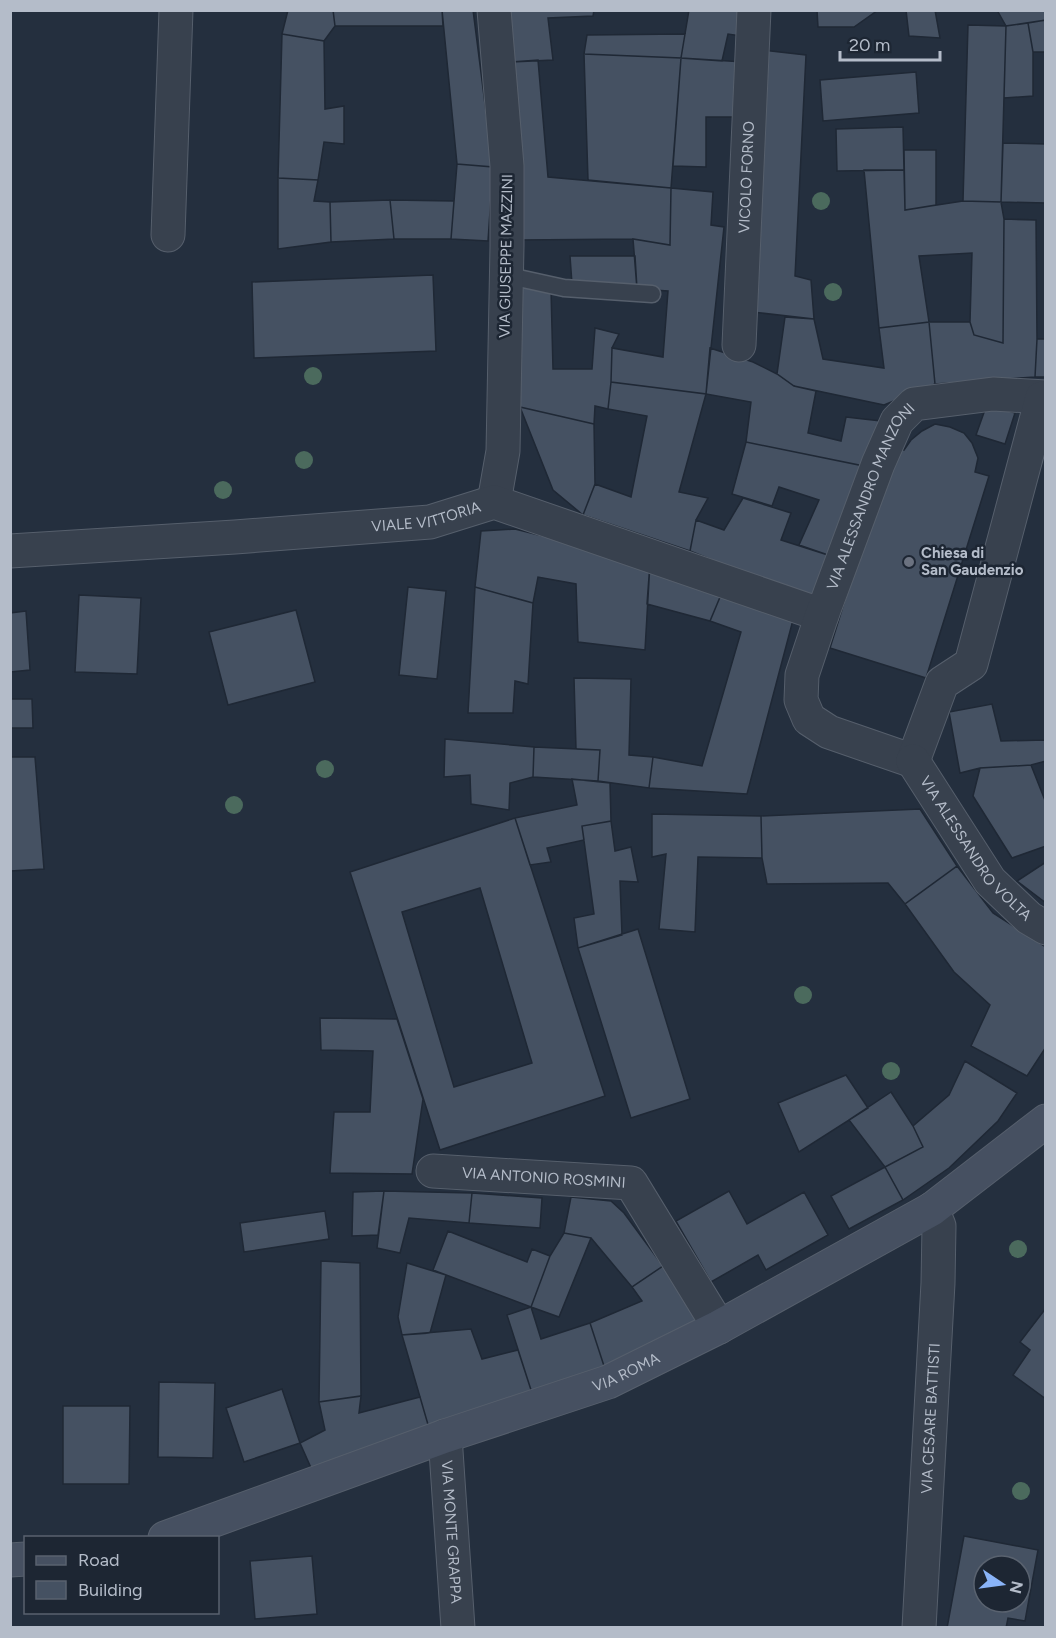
<svg xmlns="http://www.w3.org/2000/svg" width="1056" height="1638" font-family="Figtree,sans-serif">
<style>
.building{fill:#455162;stroke:#1f2835;stroke-width:1.5;fill-rule:evenodd}
.lines{fill:none;stroke-linecap:round;stroke-linejoin:round}
.lane-casing{stroke:#565f6c;stroke-width:19}
.street-casing{stroke:#565f6c;stroke-width:35}
.secondary-casing{stroke:#565f6c;stroke-width:35}
.lane{stroke:#38414e;stroke-width:16}
.street{stroke:#38414e;stroke-width:33}
.secondary{stroke:#465061;stroke-width:33}
.tree{fill:#4b6a5d}
.worship-dot{fill:#6b7280;stroke:#1d2633;stroke-width:2}
.labels{text-anchor:middle;stroke-width:5;stroke-linejoin:round;paint-order:stroke}
.street-label{font-size:15px;fill:#b4bcc9;stroke:#1d2633}
.poi-label{font-size:15px;font-weight:bold;fill:#b4bcc9;stroke:#1d2633;text-anchor:start}
</style>
<rect width="100%" height="100%" fill="#242f3e"/>
<!-- building -->
<path class="building" d="M288,10h45l2,16 -11,15 -42,-7z
M333,10h109l1,16h-108z
M442,10h31l20,157 -36,-3z
M507,10h87l-1,6 -45,2 5,42 -41,2z
M689,10h53l-1,26 -13,-2 -6,27 -41,-3z
M817,10h61l-24,17h-36z
M906,10h29l5,28 -31,-2z
M997,10h49v10l-40,6z
M1046,20v32h-13l-5,-29z
M1028,23l5,29v44l-29,2 2,-72z
M968,25l38,1 -5,176 -38,-1z
M282,34l42,7 1,68 19,-3v38l-20,-2 -6,38 -40,-2z
M685,34l-4,24 -97,-4 3,-19z
M762,50l44,5 -11,221 16,4 3,39 -62,-7z
M584,54l97,4 -10,130 -83,-8z
M681,58l63,4v55h-38v50l-33,-1z
M538,60l10,117 123,11 -1,57 -37,-6 -114,1 -7,-178z
M916,72l3,41 -96,8 -3,-41z
M903,127l1,43 -67,1 -1,-42z
M1003,143l43,1v59l-45,-1z
M904,150h32v55l-31,5z
M457,164l36,3 -5,74 -37,-2z
M864,170h40l1,40 58,-9 38,1 3,17 -1,124 -29,-8 -4,-13 2,-69 -53,3 10,66 -50,6z
M278,178l40,2 -4,21 16,1 1,40 -53,7z
M671,188l42,4 -2,33 13,2 -18,167 -95,-12 1,-34 51,9 5,-66 -31,-2 -4,-50 37,6z
M390,200l4,39 -63,3 -1,-40z
M390,200l64,1 -3,38h-57z
M1004,219l32,1 1,119 -2,38 -100,7 -6,-62h41l4,13 29,8z
M570,256h65l2,33 -65,-5z
M433,275l3,76 -182,7 -2,-76z
M519,287l32,2 2,80h39l3,-41 24,6 -7,14 -1,34 -3,27 -13,-3 -1,18 -74,-17z
M785,317l29,2 9,40 61,9 -5,-40 50,-6 6,62 -51,21 -90,-19 -17,-12z
M1037,339h9v38h-11z
M710,348l43,14 24,12 17,12 22,5 -8,42 33,8 5,-24 35,4 -12,46 -123,-25 5,-40 -45,-8z
M611,382l95,12 -27,98 29,6 -12,22 -6,31 -107,-36 12,-31 36,13 16,-81 -39,-7z
M987,404l28,9 -10,31 -29,-9z
M520,407l74,17 1,60 -12,31 -30,-25z
M935,424l15,3 14,6 8,10 6,15 -3,14 14,4 -63,202 -96,-30 63,-202 11,4 7,-10 11,-9z
M746,442l123,25 -38,89 -32,-11 20,-45 -40,-13 -7,19 -40,-12z
M743,498l48,15 -10,27 50,16 -20,44 -121,-49 6,-31 28,10z
M515,529l135,34 -5,87 -67,-8 -2,-58 -38,-7 -5,26 -58,-16 6,-56z
M650,563l73,27 -13,31 -63,-17z
M408,587l38,4 -9,88 -38,-4z
M475,587l58,16 -5,81 -13,-3 -2,32h-45z
M723,590l70,30 -46,174 -98,-6 4,-31 49,9 39,-134 -31,-11z
M79,595l62,3 -4,76 -62,-2z
M296,610l19,72 -87,23 -19,-73z
M26,611l4,59 -20,2v-59z
M574,678l57,1 -2,76 24,2 -4,31 -51,-7 2,-31 -24,-1z
M10,699h22l1,29h-23z
M992,704l9,37 44,-1 1,-9v30l-15,4 -51,3 -20,5 -11,-61z
M445,739l89,8 -1,30 -23,6 -1,27 -38,-6 -1,-29 -26,2z
M534,747l66,3 -2,31 -65,-4z
M10,757h25l9,112 -34,2z
M1031,765l15,38v43l-34,12 -39,-62 7,-28z
M572,779l38,4 1,38 -29,5 2,14 -37,8 4,14 -21,3 -15,-47 62,-13z
M920,809l37,57 -52,38 -17,-21 -121,1 -5,-26 -1,-42z
M652,814l109,2 1,42 -64,-1 -3,75 -36,-3 7,-75 -14,3z
M515,818l90,278 -165,54 -90,-278zM480,888l52,175 -78,24 -52,-175z
M611,821l4,30 16,-4 7,35 -18,-1 2,54 -44,13 -4,-30 20,-4 -12,-88z
M1046,862v41l-29,-22z
M957,866l36,47 53,34v100l-19,29 -56,-30 19,-41 -36,-33 -49,-68z
M638,929l52,170 -59,19 -53,-170z
M320,1018l77,1 26,80 -11,75 -82,-1 4,-61h36l3,-61 -52,-1z
M965,1061l52,32 -19,28 -49,47 -46,32 -18,-33 38,-20 -10,-21 36,-31z
M846,1075l22,33 -69,44 -21,-49z
M891,1092l22,34 10,21 -38,20 -36,-47z
M885,1167l18,33 -54,29 -18,-33z
M384,1191l-6,44 -26,1 1,-44z
M384,1191l88,2 -3,30 -60,-5 -9,35 -23,-5z
M729,1191l18,33 57,-32 24,43 -62,35 -8,-15 -47,27 -35,-61z
M472,1193l70,5 -2,30 -71,-5z
M571,1197l40,4 13,12 39,53 -31,21 -41,-49 -27,-5z
M325,1211l4,28 -85,13 -4,-29z
M448,1231l79,31 5,-13 18,7 -19,51 -98,-37z
M564,1233l27,5 -32,79 -28,-10 19,-51z
M321,1261l39,2 1,133 -42,6z
M407,1263l39,12 -16,58 -28,2 -4,-18z
M663,1266l40,55 -98,48 -15,-46 52,-22 -10,-14z
M531,1307l10,32 49,-16 15,46 -73,24 -25,-78z
M1046,1308v91l-33,-24 17,-25 -10,-8z
M471,1329l11,30 36,-9 14,43 -103,35 -27,-93z
M159,1382l56,1 -2,75 -55,-1z
M282,1389l18,54 -56,19 -18,-54z
M361,1396l-2,17 61,-16 9,31 -117,42 -12,-27 25,-13 -6,-28z
M63,1406h67l-1,78h-66z
M964,1536l74,14 -13,71 -17,-3 -2,10h-59zM984,1566h36v36h-36z
M312,1556l5,58 -62,5 -5,-58z"/>
<g class="lines">
<defs>
<path id="lane" d="M507,278l16,1 41,9 88,6"/>
<g id="street">
<path d="M494,10l13,156v80l-4,205 -9,51"/>
<path d="M168,235l8,-225"/>
<path id="s1" d="M739,345l15,-335"/>
<path id="s2" d="M10,551l225,-14 195,-15 64,-20 328,113"/>
<path id="s3" d="M913,761l-84,-29 -20,-13 -8,-19 1,-25 20,-60 56,-151 19,-43 17,-17 79,-10 53,3"/>
<path d="M913,761l29,-78 29,-19 71,-266"/>
<path id="s4" d="M913,761l77,120 39,37 17,10"/>
<path id="s5" d="M433,1171l198,12 88,144"/>
<path id="s6" d="M445,1436l13,192"/>
<path id="s7" d="M919,1628l19,-345 1,-57 -7,-17"/>
</g>
<g id="secondary">
<path id="s8" d="M165,1538l280,-102 163,-54 111,-55 213,-118 114,-88"/>
<path d="M10,1560l16,-1"/>
</g>
</defs>
<!-- lane casing -->
<use href="#lane" class="lane-casing"/>
<!-- street casing -->
<use href="#street" class="street-casing"/>
<!-- secondary casing -->
<use href="#secondary" class="secondary-casing"/>
<!-- lane -->
<use href="#lane" class="lane"/>
<!-- street -->
<use href="#street" class="street"/>
<!-- secondary -->
<use href="#secondary" class="secondary"/>
</g>
<!-- trees -->
<g class="tree">
<circle cx="821" cy="201" r="9"/>
<circle cx="833" cy="292" r="9"/>
<circle cx="313" cy="376" r="9"/>
<circle cx="304" cy="460" r="9"/>
<circle cx="223" cy="490" r="9"/>
<circle cx="325" cy="769" r="9"/>
<circle cx="234" cy="805" r="9"/>
<circle cx="803" cy="995" r="9"/>
<circle cx="891" cy="1071" r="9"/>
<circle cx="1018" cy="1249" r="9"/>
<circle cx="1021" cy="1491" r="9"/>
</g>
<!-- markers -->
<circle class="worship-dot" cx="909" cy="562" r="6"/>
<g class="labels">
<!-- street labels -->
<g class="street-label">
<text dy="5" stroke="none"><textPath href="#s1" startOffset="168">VICOLO FORNO</textPath></text>
<text transform="translate(506 256) rotate(-89)" y="5">VIA GIUSEPPE MAZZINI</text>
<text dy="5" stroke="none"><textPath href="#s3" startOffset="350">VIA ALESSANDRO MANZONI</textPath></text>
<text dy="5" stroke="none"><textPath href="#s2" startOffset="418">VIALE VITTORIA</textPath></text>
<text dy="5" stroke="none"><textPath href="#s4" startOffset="108">VIA ALESSANDRO VOLTA</textPath></text>
<text dy="5" stroke="none"><textPath href="#s5" startOffset="111">VIA ANTONIO ROSMINI</textPath></text>
<text dy="5" stroke="none"><textPath href="#s8" startOffset="490">VIA ROMA</textPath></text>
<text dy="5" stroke="none"><textPath href="#s7" startOffset="210">VIA CESARE BATTISTI</textPath></text>
<text dy="5" stroke="none"><textPath href="#s6" startOffset="96">VIA MONTE GRAPPA</textPath></text>
</g>
<!-- poi labels -->
<g class="poi-label">
<text x="921" y="558">Chiesa di<tspan x="921" dy="17">San Gaudenzio</tspan></text>
</g>
</g>
<!-- border -->
<rect width="1056" height="1638" fill="none" stroke="#b4bcc9" stroke-width="24"/>
<!-- legend -->
<rect x="24" y="1536" width="195" height="78" fill="#1d2633" stroke="#59626f" stroke-width="1.5"/>
<rect x="36" y="1556" width="30" height="9" fill="#465061" stroke="#59626f" stroke-width="1.5"/>
<text x="78" y="1566" font-size="18" fill="#b4bcc9">Road</text>
<rect x="36" y="1581" width="30" height="18" fill="#455162" stroke="#59626f" stroke-width="1.5"/>
<text x="78" y="1596" font-size="18" fill="#b4bcc9">Building</text>
<!-- north arrow -->
<g transform="translate(1002 1584) rotate(103)"><circle r="28" fill="#1d2633" stroke="#59626f" stroke-width="1.5"/>
<path d="M0-4.5L10 22L0 15L-10 22Z" fill="#8ab4f8"/>
<text y="-9" font-size="16" font-weight="bold" text-anchor="middle" fill="#b4bcc9">N</text>
</g>
<!-- scale -->
<path d="M840 51v9h100v-9" fill="none" stroke="#b4bcc9" stroke-width="3"/>
<text x="849" y="51" font-size="18" fill="#b4bcc9" stroke="#1d2633" stroke-width="4.5" paint-order="stroke">20 m</text>
</svg>
